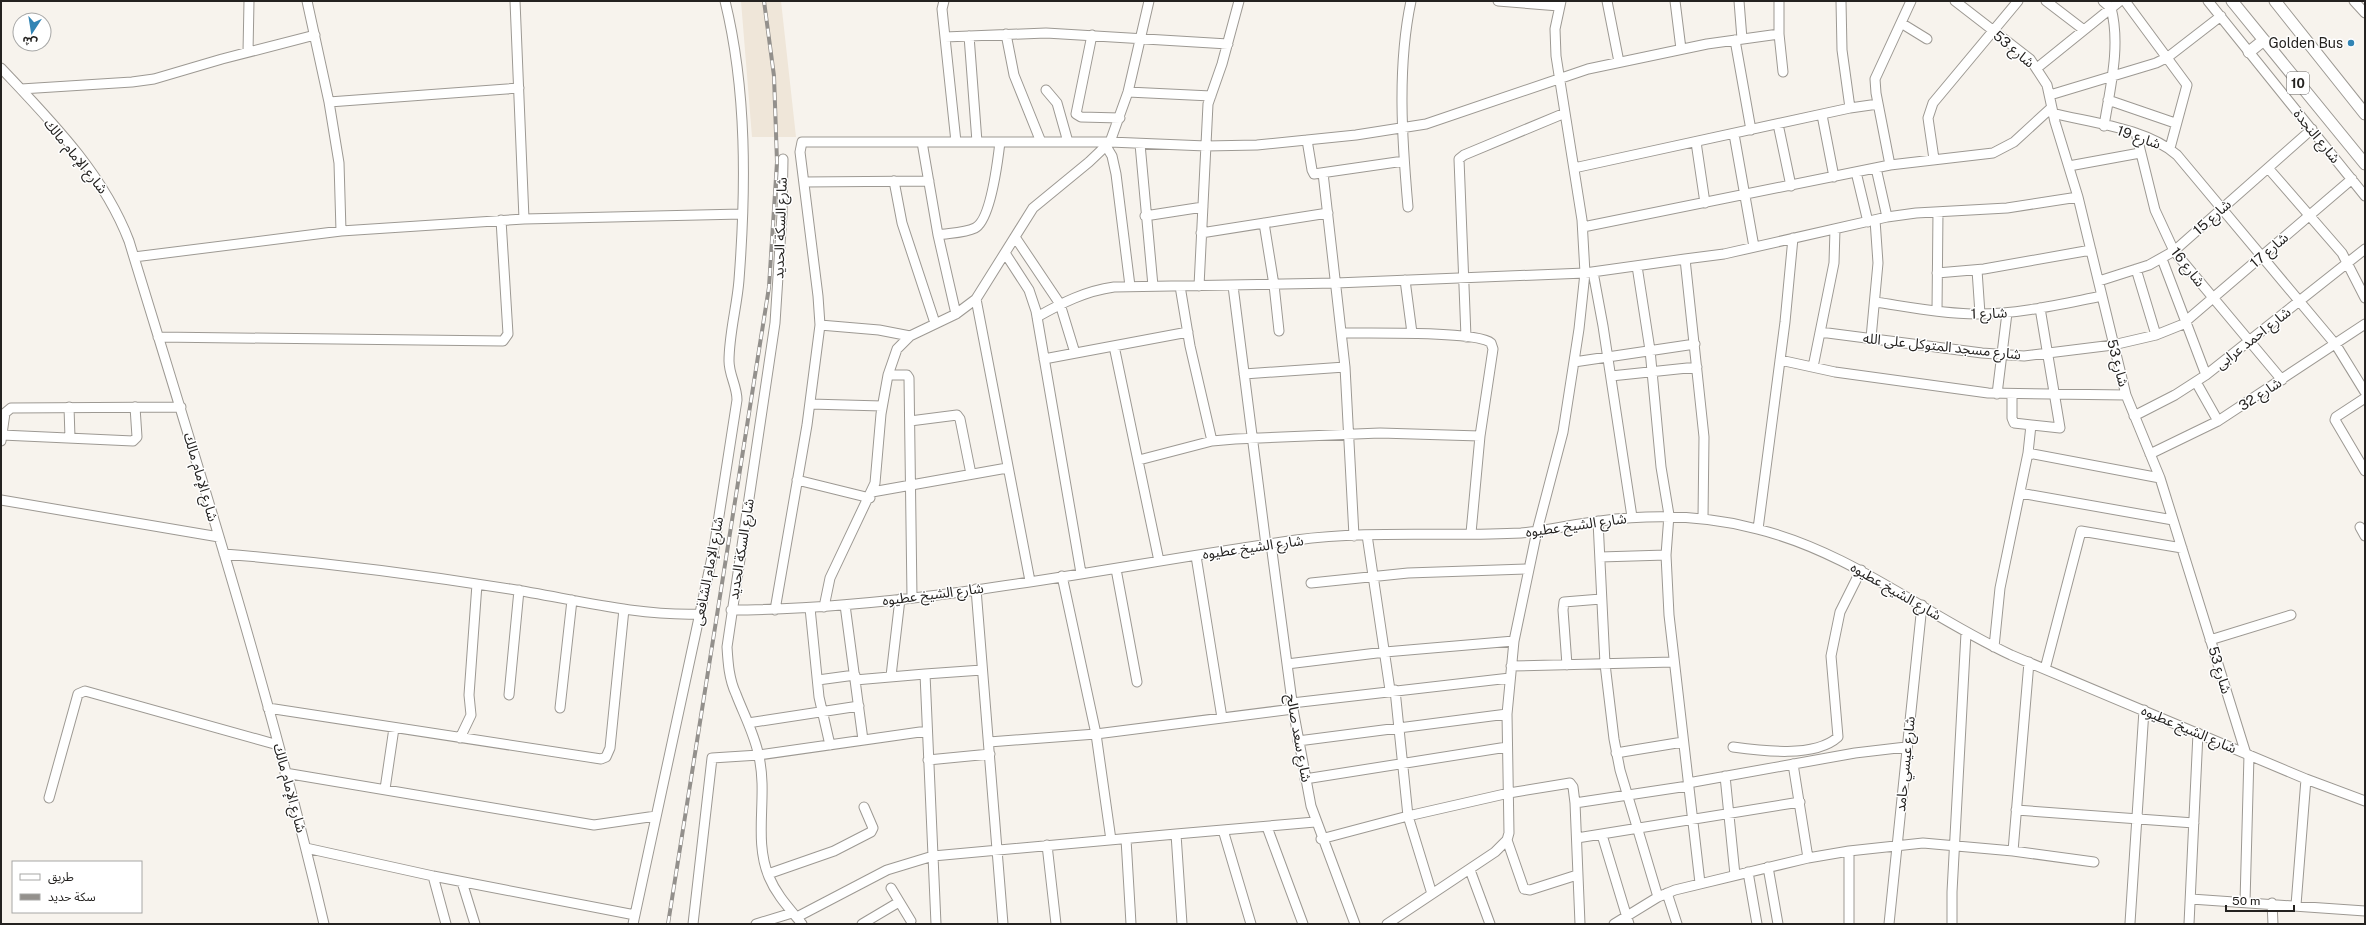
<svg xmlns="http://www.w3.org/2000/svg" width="2366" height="925" font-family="'Public Sans','Noto Sans Arabic',sans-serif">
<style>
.built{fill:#efe6d9}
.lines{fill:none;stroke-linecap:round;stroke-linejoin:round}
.minor-casing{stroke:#9d9993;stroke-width:11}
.major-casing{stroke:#9d9993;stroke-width:13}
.minor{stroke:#fff;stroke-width:9}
.major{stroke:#fff;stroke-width:11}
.rail-casing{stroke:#93908c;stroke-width:4}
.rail{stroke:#fff;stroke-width:2.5;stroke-dasharray:8;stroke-linecap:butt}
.poi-dot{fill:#3184b4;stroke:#fff;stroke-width:1.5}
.labels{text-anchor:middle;stroke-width:3;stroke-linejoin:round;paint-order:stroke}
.shield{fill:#fff;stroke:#666463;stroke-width:1}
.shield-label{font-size:13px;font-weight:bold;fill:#242220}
.poi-label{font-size:14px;fill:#242220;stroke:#fff;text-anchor:end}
.street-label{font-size:14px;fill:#242220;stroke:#fff}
</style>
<rect width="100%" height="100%" fill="#f7f3ed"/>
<!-- built -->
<path class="built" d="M741,1h40l15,136h-44z"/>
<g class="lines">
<defs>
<path id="minor" d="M307,1l22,101 10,61 2,68
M515,1l9,218
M944,1l-2,8 14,133
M1498,1l61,5
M1607,1l12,61
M1675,1l6,48
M1739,1l3,38
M1779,1v33l4,38
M1841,1l1,49 8,58
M1955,1l75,58 17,26 8,37 23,75 48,198 34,83 86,276
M2046,1l38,29
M2103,1l8,7c10,38 -1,80 -7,118
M2125,1l62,84 -17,63
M2208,1l157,195
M2354,1l11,12
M1901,23l26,16
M1006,34l8,41 27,67
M1092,35l-16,79 5,3 39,1
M969,36l8,106
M945,37l101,-4 182,11
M1735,40l16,90
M248,52l1,-51
M1,68c49,52 102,105 128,173 69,226 141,452 195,683
M2037,68l83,-67
M21,89l111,-7 22,-3 68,-20 93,-24
M1046,90l11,13 11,39
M1128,92l83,4
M2050,95l106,-32 12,-6 53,-41
M2108,100l67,23
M329,102l190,-14
M2052,113c40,10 94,15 125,42l159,190 29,47
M1822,115l12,62
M1778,124l13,62
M2136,133l19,77 19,41 108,129
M1734,134l20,113
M1307,140l5,30 2,4 90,-13
M922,142l16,93 18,79
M1696,142l9,61
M1140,144l13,142
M1106,146l6,10 4,18 14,112
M783,159l-1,55 -7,109 -48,324c1,16 2,32 9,47 8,21 19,41 23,63 9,40 -6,82 10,120 8,19 21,32 33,47
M1934,159l-6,-41 5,-15 85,-102
M1890,165l-14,-72 -1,-14 36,-78
M2069,166l71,-13
M1574,168l276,-60 28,-4
M1876,168l11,49
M2268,168l74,85 23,45
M1856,172l12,50
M1323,173l22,194 9,169
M894,181l8,42 33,100
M804,182l125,-1
M1408,207c-6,-67 -11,-140 3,-206
M1145,216l58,-9
M1264,223l10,62 5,46
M1583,227l307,-62 103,-12 21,-11 37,-34
M1201,233l127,-20
M938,235c12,-2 27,-2 37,-7 16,-8 23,-69 25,-86
M1015,237l45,67 15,49
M1005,253l24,37 7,21 45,262
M134,257l207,-26 183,-12 218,-5
M1685,259l39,-5 163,-37 29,-4 91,-5 71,-11
M2162,259l44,116
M1637,266l13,84 11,117 8,48 -3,40 3,60 31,268
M2136,269l20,66
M1977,270l3,44
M1593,272l10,54 29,191
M1937,273l47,-4 107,-19
M1405,280l7,53
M2099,281l50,-16 25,-14 138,-122
M1180,286l10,60 22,95
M1199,286l9,-182 14,-40 17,-63
M1233,286l33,259
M976,299l54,282
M1875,302c34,5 69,12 103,12 42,0 83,-10 124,-18
M1937,311l1,-99
M1037,317c25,-14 48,-26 77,-30l222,-4 249,-10 100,-14 19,178 -1,81
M2186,321l166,-142
M820,325l59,5 31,6
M1820,332l162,21 42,3 89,-11 43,-10 30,-12
M1342,333c23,0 136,-2 149,10l2,6 -13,87 -9,97
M158,337l345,4 5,-7 -7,-114
M1466,337l-7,-178 5,-4 101,-42
M1871,338l7,-75 -3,-43
M1114,346l45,215
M1044,359l144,-27
M1780,360l55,12 153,21 138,2
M1574,362l121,-18
M1813,367l21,-104 1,-34
M1244,374l101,-7
M888,375h19l2,3 3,219
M1611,376l86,-9
M2196,382l22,39
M1997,394l10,-81
M2012,394v24l2,5 46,5 -20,-120
M810,404l72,2
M69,407l1,31
M2134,416l41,-21 31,-20 159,-126
M910,421l47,-6 3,4 11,55
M2,435l131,6 4,-4 -2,-30
M1,441l4,-28 6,-5 170,-1
M2028,453l132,25
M2150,454l68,-33 147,-97
M1139,460l73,-19 23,-2 145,-6 100,3
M2365,471l-30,-51 1,-3 29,-19
M797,480l73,18
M872,492l135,-24
M2020,493l153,27
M1,500l218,37
M1598,521l7,143 9,75 6,31 38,127
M2360,527l5,9
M1758,529l27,-207 8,-84
M1367,535l23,155
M1271,544l22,165 18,97 44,118
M224,554c96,8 191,20 286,35 63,10 125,27 189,25
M1196,556l26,162
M1600,557l66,-2
M1116,569l21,113
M1062,576l34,158 15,106
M1311,583l97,-10 120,-4
M976,589l27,335
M845,605l18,135
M824,607l6,-29 45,-95 6,-69 7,-39 9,-26 13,-13 46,-22 20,-15 57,-91 56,-46 21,-20 18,-50 21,-91
M810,608l9,89 11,48
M731,610c190,-1 378,-44 565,-70 75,-10 150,-3 225,-7 26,-2 52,-9 79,-12 53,-7 105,-6 157,8 94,23 168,86 254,126l295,124 59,22
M775,610l32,-185 13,-100 -2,-29 -18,-144 2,-10h308l96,4 51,-1 99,-10 70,-11 162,-55 119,-25 72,-10
M2210,640l81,-25
M1994,647l6,-59 28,-135 3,-28
M1287,664l98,-12 129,-11
M1567,665l-4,-55 1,-8 37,-3
M1511,666l162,-4
M2045,669l36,-138 101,17
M925,674l57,-4
M891,676l9,-77
M818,680l37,-5
M855,680l70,-6 11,250
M1395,690l13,126 24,78
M509,695l10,-105
M1292,703l218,-25
M268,708l333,51 5,-2 4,-9 14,-139
M560,708l12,-108
M748,723l111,-17
M460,738l11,-23 -2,-20 8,-111
M1298,741l209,-27
M989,742l107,-8 197,-25
M1733,747c29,4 82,11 105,-10l-7,-81 9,-44 21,-42
M1616,753l67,-11
M928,760l62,-6
M1793,764l15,94
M285,773l309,52 62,-9
M1725,776l10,99
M1305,779l202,-32
M1688,783l167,-30 51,-6
M385,789l9,-61
M49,798l29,-104 7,-3 193,54
M1575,803l113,-17
M2016,810l178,13
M1267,827l36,97
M1223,830l28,94
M1176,834l139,-12
M1602,835l27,89
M1577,838l223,-36
M1126,839l5,85
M1321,839l87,-23 101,-23 61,-10 3,4 2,16 5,121
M1507,840l17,49 6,1 47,-15
M1047,845l9,79
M306,848l127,28 202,39
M1849,851v73
M2013,851l16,-189
M1768,867l10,57
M1470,870l20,54
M1748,872l9,52
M768,874l66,-23 37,-19 2,-4 -9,-21
M433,876l13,48
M462,882l13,42
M891,888l20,33
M1667,893l10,31
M2191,899l174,12
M2245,902l4,-147
M2272,903l1,21
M2296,905l10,-126
M797,917l90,-47 46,-14 243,-22 6,90
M2130,923l14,-213
M633,924l81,-376 23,-148c0,-14 -8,-25 -8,-39 0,-27 8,-55 10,-81 7,-92 8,-189 -14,-279
M693,924l19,-166 47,-3 168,-24
M756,924l36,-11
M862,924l37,-22
M1387,924l108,-72 12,-12 2,-7 -2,-119 7,-73 23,-110 26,-99 16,-103 6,-56 -3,-53 -26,-164 -1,-27 6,-28
M1614,924l44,-27 17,-7 133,-32 41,-7 74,-8 90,8 81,11
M1889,924l33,-319
M1952,924v-32l14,-259
M2189,924l9,-191"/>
<path id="major" d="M2232,1l133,163
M2275,1l90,113
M2249,52l15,-12"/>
</defs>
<!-- minor casing -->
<use href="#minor" class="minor-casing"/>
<!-- major casing -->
<use href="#major" class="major-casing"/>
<!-- minor -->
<use href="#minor" class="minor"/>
<!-- major -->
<use href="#major" class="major"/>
<defs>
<path id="rail" d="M668,924l101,-637 8,-125 -3,-86 -10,-75"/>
</defs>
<!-- rail casing -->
<use href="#rail" class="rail-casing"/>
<!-- rail -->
<use href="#rail" class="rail"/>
</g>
<!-- markers -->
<circle class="poi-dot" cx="2351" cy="43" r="4"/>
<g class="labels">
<!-- shield labels -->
<rect class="shield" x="2287" y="72" width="22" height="22" rx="3"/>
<g class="shield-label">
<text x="2298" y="88">10</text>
</g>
<!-- poi labels -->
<g class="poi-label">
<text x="2343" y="48">Golden Bus</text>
</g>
<!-- street labels -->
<g class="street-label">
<text transform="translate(2014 49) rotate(40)" y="5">شارع 53</text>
<text transform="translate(2317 136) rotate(51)" y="5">شارع النجدة</text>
<text transform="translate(2139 137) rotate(19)" y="5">شارع 19</text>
<text transform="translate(76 156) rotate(51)" y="5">شارع الإمام مالك</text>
<text transform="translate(2212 217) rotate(-42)" y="5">شارع 15</text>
<text transform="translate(780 228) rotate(-88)" y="5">شارع السكة الحديد</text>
<text transform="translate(2269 250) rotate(-41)" y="5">شارع 17</text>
<text transform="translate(2188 267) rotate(52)" y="5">شارع 16</text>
<text transform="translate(1989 313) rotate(-2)" y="5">شارع 1</text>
<text transform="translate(2253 338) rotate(-38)" y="5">شارع احمد عرابى</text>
<text transform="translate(1942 346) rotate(6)" y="5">شارع مسجد المتوكل على الله</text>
<text transform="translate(2118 363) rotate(75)" y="5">شارع 53</text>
<text transform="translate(2260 394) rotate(-33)" y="5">شارع 32</text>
<text transform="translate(201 477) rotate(74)" y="5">شارع الإمام مالك</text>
<text transform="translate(1576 525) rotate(-8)" y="5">شارع الشيخ عطيوه</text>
<text transform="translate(1253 547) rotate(-8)" y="5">شارع الشيخ عطيوه</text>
<text transform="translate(741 549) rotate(-81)" y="5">شارع السكة الحديد</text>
<text transform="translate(708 571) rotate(-79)" y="5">شارع الإمام الشافعى</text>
<text transform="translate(1896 591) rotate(30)" y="5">شارع الشيخ عطيوه</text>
<text transform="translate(933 594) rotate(-7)" y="5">شارع الشيخ عطيوه</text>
<text transform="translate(2220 670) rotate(73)" y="5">شارع 53</text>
<text transform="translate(2189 729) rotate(23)" y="5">شارع الشيخ عطيوه</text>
<text transform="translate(1299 738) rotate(80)" y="5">شارع سعد صالح</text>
<text transform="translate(1905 764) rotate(-84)" y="5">شارع عيسي حامد</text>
<text transform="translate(290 788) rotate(75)" y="5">شارع الإمام مالك</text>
</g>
</g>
<!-- border -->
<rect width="2366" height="925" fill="none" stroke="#242220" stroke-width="4"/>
<!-- legend -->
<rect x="12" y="861" width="130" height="52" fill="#ffffff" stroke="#a7a7a6"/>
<rect x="20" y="874" width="20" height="6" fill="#ffffff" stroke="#a7a7a6"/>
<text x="48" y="881" font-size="12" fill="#242220">طريق</text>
<rect x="20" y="894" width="20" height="6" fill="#93908c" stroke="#a7a7a6"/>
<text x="48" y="901" font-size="12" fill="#242220">سكة حديد</text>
<!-- north arrow -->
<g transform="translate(32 32) rotate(192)"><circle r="19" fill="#ffffff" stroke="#a7a7a6"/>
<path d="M0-3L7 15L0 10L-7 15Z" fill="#3184b4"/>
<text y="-6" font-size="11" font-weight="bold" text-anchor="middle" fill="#242220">ش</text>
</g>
<!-- scale -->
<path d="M2226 905v6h68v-6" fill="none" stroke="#242220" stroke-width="2"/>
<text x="2232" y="905" font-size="12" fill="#242220" stroke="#ffffff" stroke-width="3" paint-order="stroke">50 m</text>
</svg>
